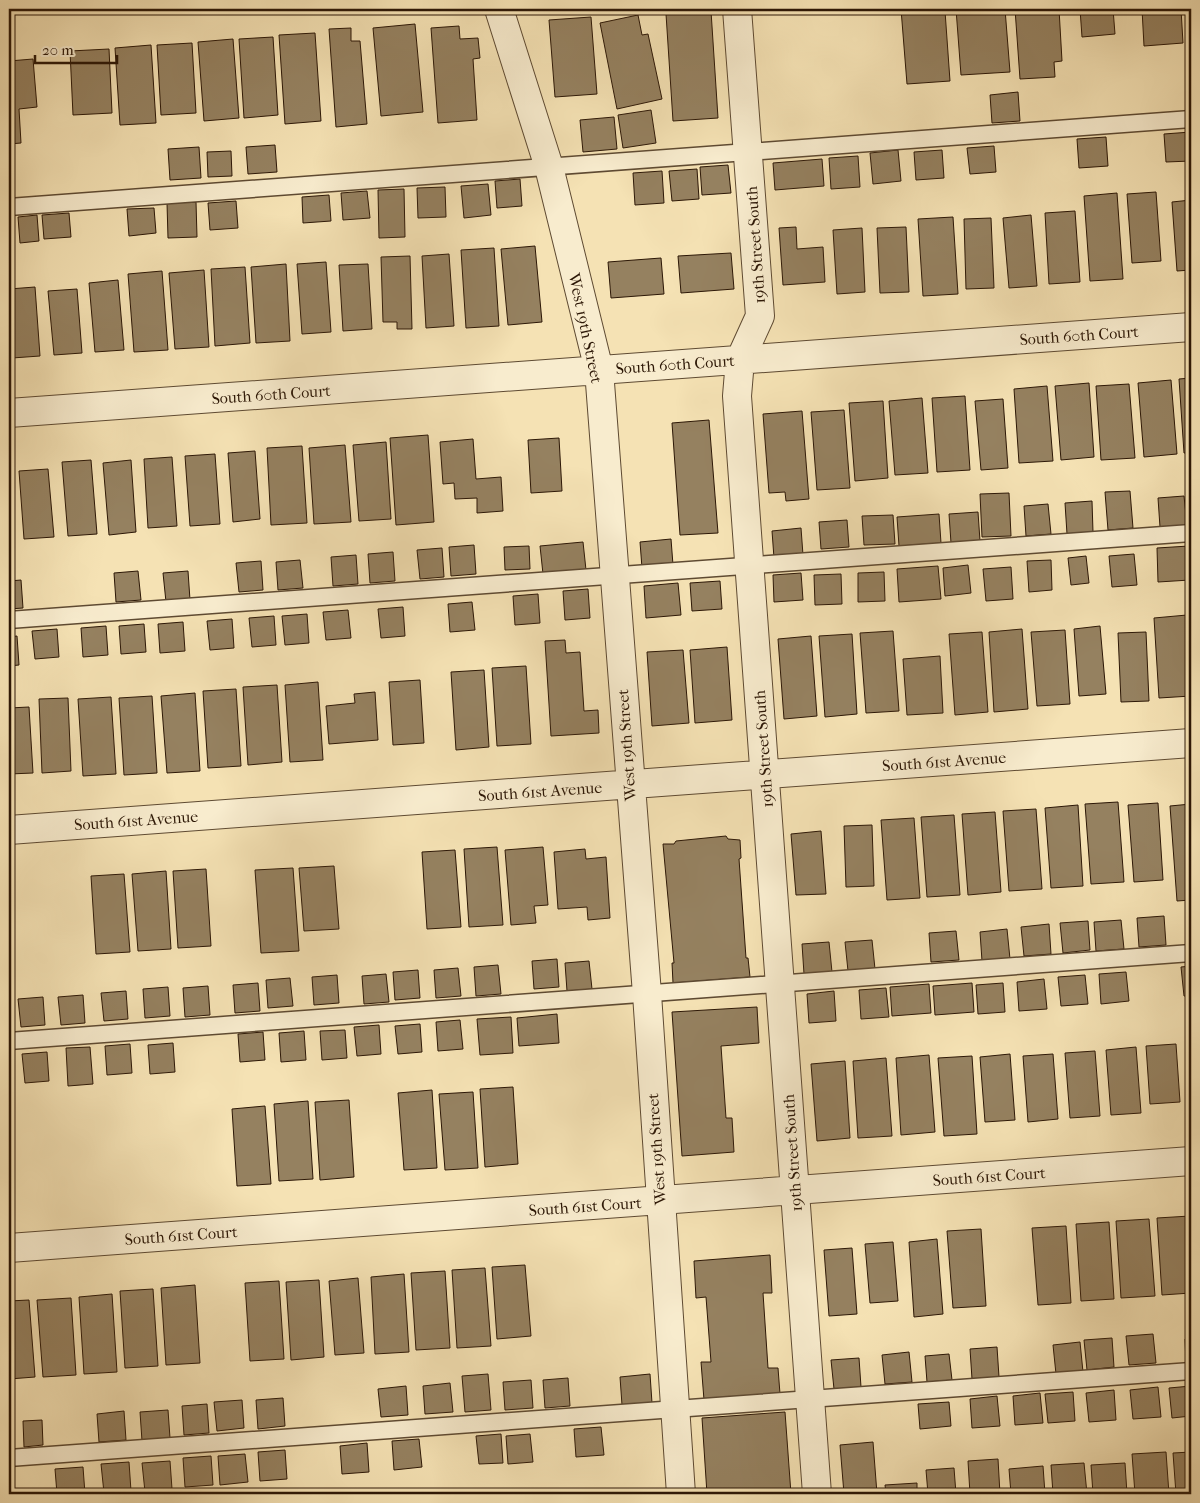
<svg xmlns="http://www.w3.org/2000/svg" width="1200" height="1503" font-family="'IM FELL French Canon',serif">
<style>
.building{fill:#958160;stroke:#2c1706}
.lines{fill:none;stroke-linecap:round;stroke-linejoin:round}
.lane-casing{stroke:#5e4a32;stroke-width:19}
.street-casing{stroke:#5e4a32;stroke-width:30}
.lane{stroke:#f8ecce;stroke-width:16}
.street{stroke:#f8ecce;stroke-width:28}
.labels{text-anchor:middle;stroke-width:4;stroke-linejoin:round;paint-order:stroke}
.street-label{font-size:16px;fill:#2c1706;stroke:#f8ecce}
</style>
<rect width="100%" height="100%" fill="#f5e2b4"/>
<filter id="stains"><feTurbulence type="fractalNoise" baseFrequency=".004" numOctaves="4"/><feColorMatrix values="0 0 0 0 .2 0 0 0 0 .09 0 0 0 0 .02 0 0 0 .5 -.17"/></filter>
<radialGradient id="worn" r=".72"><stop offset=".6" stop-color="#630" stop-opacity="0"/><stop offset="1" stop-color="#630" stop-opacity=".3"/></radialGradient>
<!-- building -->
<path class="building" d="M901,9h37v3l7,-1 5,70 -43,3z
M956,9h49l5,63 -49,3z
M1015,9h44l3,52 -8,1 1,15 -35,2z
M1080,9h33l2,25 -33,3z
M1142,9h39l2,34 -39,3z
M711,11l7,107 -45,3 -7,-107z
M638,15l4,20 6,-1 14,65 -45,10 -17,-86z
M591,17l6,77 -42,3 -6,-77z
M415,24l8,88 -42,4 -8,-88z
M459,26l1,13 18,-1 2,20 -7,1 4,61 -39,3 -7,-95z
M351,28v13h9l7,83 -31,3 -7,-98z
M315,33l6,88 -36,3 -6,-89z
M273,37l5,78 -34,3 -5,-79z
M233,39l6,79 -35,3 -6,-79z
M192,43l4,70 -35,2 -4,-70z
M151,45l5,78 -36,2 -5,-77z
M109,49l3,64 -39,2 -3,-64z
M33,59l4,48 -18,2 2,34 -12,1v-83z
M1018,92l2,29 -28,2 -2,-28z
M651,110l5,33 -33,5 -5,-33z
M614,117l3,32 -34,3 -3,-32z
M1191,132v29l-25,1 -2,-28z
M1106,137l2,29 -29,2 -2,-29z
M275,145l2,27 -29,2 -2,-27z
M994,146l2,26 -26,2 -3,-26z
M199,147l2,31 -31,2 -2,-31z
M898,150l3,31 -28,3 -3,-31z
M942,150l2,28 -28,2 -2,-28z
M231,151l1,25 -24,1 -1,-25z
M858,156l2,31 -29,2 -2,-31z
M822,159l2,27 -49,4 -2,-27z
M728,165l3,28 -29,2 -2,-28z
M697,169l2,30 -27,2 -3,-30z
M662,171l2,32 -29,2 -2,-32z
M520,179l2,27 -25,2 -2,-27z
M488,184l3,31 -27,3 -3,-32z
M445,187l1,30 -28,1 -1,-30z
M404,189l1,48 -26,1 -1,-48z
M367,191l3,27 -27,2 -2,-27z
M1156,192l5,69 -29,2 -5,-69z
M1117,193l6,86 -33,2 -6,-85z
M329,195l2,26 -28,2 -1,-26z
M1191,200v70l-14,1 -5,-69z
M236,201l2,27 -28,2 -2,-27z
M196,202l1,35 -29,1 -1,-35z
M154,208l2,25 -27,3 -2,-27z
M1075,211l5,71 -31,2 -4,-71z
M69,213l2,24 -27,2 -2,-24z
M37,215l2,26 -19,2 -2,-26z
M1031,215l6,71 -28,2 -6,-70z
M953,217l5,77 -35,2 -5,-77z
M991,218l3,70 -28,1 -2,-70z
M796,227l1,22 26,-2 2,35 -42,3 -4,-57z
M906,227l3,65 -29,1 -3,-65z
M862,228l3,64 -28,2 -4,-64z
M535,246l7,76 -34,3 -7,-76z
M494,248l5,78 -33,2 -5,-78z
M731,253l3,36 -53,4 -3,-37z
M449,254l5,72 -28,2 -4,-72z
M410,256l2,73h-15v-7h-14l-2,-65z
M661,258l3,36 -53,4 -3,-36z
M326,262l5,70 -29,2 -5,-70z
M286,264l4,77 -34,2 -5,-76z
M368,264l4,65 -29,2 -4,-66z
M245,267l5,76 -35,3 -4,-77z
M204,270l5,77 -34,2 -6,-76z
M162,271l6,79 -34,2 -6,-78z
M118,280l6,70 -29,2 -6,-69z
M35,287l5,69 -28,2 -3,-69z
M77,289l5,64 -28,2 -6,-64z
M1191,378v75h-7l-5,-74z
M1171,380l6,74 -33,3 -6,-74z
M1089,383l5,74 -33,3 -6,-74z
M1129,384l6,74 -34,2 -5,-74z
M1047,386l6,75 -34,2 -5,-74z
M965,396l5,74 -33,2 -5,-74z
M922,398l6,75 -33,2 -6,-74z
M1003,399l5,69 -27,2 -6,-69z
M883,401l5,77 -33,3 -6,-78z
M844,410l6,78 -33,2 -6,-78z
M802,411l7,88 -23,2 -1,-9 -16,1 -6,-79z
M709,420l9,113 -38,2 -8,-112z
M428,435l6,87 -38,3 -6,-87z
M559,438l3,53 -31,2 -3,-53z
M473,439l3,40 25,-2 2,34 -26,2v-15l-22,1 -1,-16 -11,1 -3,-42z
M386,442l5,77 -32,2 -6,-76z
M345,445l6,77 -37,2 -5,-76z
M302,446l5,77 -36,2 -4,-77z
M255,451l5,68 -27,3 -5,-69z
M215,454l5,70 -30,2 -5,-70z
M172,457l5,69 -29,2 -4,-69z
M91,460l6,74 -29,2 -6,-74z
M131,460l5,72 -27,3 -6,-72z
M48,469l6,68 -30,2 -5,-68z
M1130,491l3,37 -25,2 -3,-38z
M1009,493l2,43 -29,1 -2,-43z
M1191,493v29h-2l-2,-28z
M1184,496l3,29 -27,2 -2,-29z
M1092,501l1,31 -26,2 -2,-31z
M1048,504l3,30 -25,2 -2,-30z
M978,512l2,29 -29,2 -2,-29z
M939,514l2,29 -42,3 -2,-29z
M893,515l2,29 -31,1 -2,-29z
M847,520l2,27 -28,2 -2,-27z
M801,528l2,27 -29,3 -2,-27z
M671,539l2,26 -31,3 -2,-26z
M583,542l3,28 -43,4 -3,-28z
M474,545l2,29 -25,2 -2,-29z
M529,546l1,23 -25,1 -1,-23z
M1189,546l1,34 -32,2 -1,-34z
M442,548l2,29 -24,2 -3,-29z
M393,552l2,29 -25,2 -2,-29z
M1134,554l3,31 -25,2 -3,-31z
M356,555l2,29 -25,2 -2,-29z
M1086,556l3,27 -18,2 -3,-27z
M300,560l3,28 -25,2 -2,-28z
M1051,560l1,30 -23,2 -2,-31z
M261,561l2,29 -24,2 -3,-29z
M968,565l3,28 -26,3 -2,-28z
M938,566l3,33 -42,3 -2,-33z
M1011,567l2,32 -27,2 -3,-32z
M138,571l3,29 -25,2 -2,-29z
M188,571l2,29 -24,2 -3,-29z
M884,572l1,29 -27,1v-29z
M801,573l2,27 -29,2 -1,-27z
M841,574l1,30 -27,1 -1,-30z
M21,580l2,28 -14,1v-28z
M720,581l2,28 -30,2 -2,-28z
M678,583l3,32 -35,3 -2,-32z
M588,589l2,29 -25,2 -2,-29z
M538,594l2,29 -25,2 -2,-29z
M472,602l3,28 -25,2 -2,-28z
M403,607l2,29 -24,2 -3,-29z
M348,610l3,28 -25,2 -3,-28z
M307,614l2,29 -24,2 -3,-29z
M1187,615l4,81 -32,2 -5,-80z
M274,616l2,29 -24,2 -3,-29z
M232,619l2,29 -24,2 -3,-29z
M183,622l2,29 -25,2 -2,-29z
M144,624l2,28 -25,2 -2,-28z
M106,626l2,29 -25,2 -2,-29z
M1100,626l6,68 -27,2 -5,-67z
M57,629l2,28 -24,2 -3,-28z
M1022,629l6,80 -34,3 -5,-80z
M1065,630l5,74 -33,2 -6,-74z
M893,631l6,80 -33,2 -6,-80z
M982,632l6,80 -33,3 -6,-81z
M1146,632l3,69 -28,1 -3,-69z
M852,634l5,80 -32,3 -6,-81z
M17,636l2,29 -10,1v-29z
M811,636l6,80 -33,3 -6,-80z
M565,640l1,13 14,-1 4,59 14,-1 1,23 -48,3 -6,-95z
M727,647l5,73 -37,3 -5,-73z
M683,650l6,73 -37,3 -5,-74z
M940,656l3,57 -36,2 -4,-56z
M526,666l5,78 -34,2 -5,-78z
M484,670l5,77 -33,3 -5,-78z
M420,680l4,63 -31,2 -4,-63z
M318,682l5,78 -33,2 -5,-77z
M277,685l5,77 -34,3 -5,-78z
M236,689l5,77 -33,2 -5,-77z
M375,692l3,48 -49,4 -3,-38 29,-3 -1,-9z
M195,693l5,78 -33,2 -6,-77z
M152,696l5,77 -33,2 -5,-77z
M111,697l5,77 -33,2 -5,-77z
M68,698l3,73 -29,2 -3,-74z
M29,707l4,66 -24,1v-66z
M1118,802l6,80 -33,2 -6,-80z
M1158,803l5,77 -29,2 -6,-77z
M1191,804v96l-14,1 -7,-95z
M1078,805l5,81 -32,2 -6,-80z
M1036,809l6,80 -33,2 -6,-80z
M995,812l6,80 -33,3 -6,-81z
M954,815l6,80 -33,2 -6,-80z
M914,818l6,80 -33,2 -6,-80z
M872,825l2,61 -28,1 -2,-61z
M821,831l5,63 -30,1 -5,-61z
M726,836l2,3 12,1 1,18 -2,1 7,99h2l2,19 -77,6 -1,-20h2l-11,-119h11l2,-3z
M497,847l6,78 -34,2 -5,-78z
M543,847l5,58 -14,1 2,17 -25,2 -6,-75z
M585,849l1,10 20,-2 4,61 -22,2 -1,-13 -29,2 -4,-57z
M455,850l6,77 -34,2 -5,-77z
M334,866l5,63 -35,2 -5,-63z
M293,868l6,83 -38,2 -6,-83z
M206,869l5,77 -33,2 -5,-77z
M166,871l5,78 -33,2 -6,-77z
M124,874l6,78 -34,2 -5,-78z
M1164,916l2,29 -27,2 -2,-29z
M1121,920l3,29 -28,2 -2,-29z
M1088,921l2,29 -27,3 -3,-30z
M1049,924l2,30 -27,2 -3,-29z
M1007,929l3,30 -28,2 -2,-29z
M956,931l3,29 -28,2 -2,-29z
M872,940l3,29 -27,2 -3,-29z
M829,942l3,30 -28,2 -2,-30z
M557,959l2,28 -25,2 -2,-28z
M589,961l3,28 -25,2 -2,-28z
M498,965l3,29 -25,2 -2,-29z
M1191,966v30h-7l-3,-29z
M458,968l3,28 -25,2 -2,-28z
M418,970l2,28 -25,2 -2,-28z
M1126,972l3,29 -28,3 -2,-30z
M386,974l3,28 -25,2 -2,-28z
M337,975l2,28 -25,2 -2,-28z
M1085,975l3,29 -27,2 -3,-29z
M290,978l3,28 -25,2 -2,-28z
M1044,979l3,30 -28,2 -2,-29z
M258,983l2,28 -25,2 -2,-28z
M972,983l2,29 -39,3 -2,-29z
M1003,983l2,29 -27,2 -2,-29z
M929,984l2,29 -39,3 -2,-29z
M208,986l2,29 -25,2 -2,-29z
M168,987l2,29 -25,2 -2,-29z
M886,988l3,29 -28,2 -2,-29z
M126,991l2,28 -24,2 -3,-28z
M834,991l2,30 -27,2 -2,-29z
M83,995l2,28 -24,2 -3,-28z
M43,997l2,28 -24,2 -3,-28z
M9,1005h3l2,28 -5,1z
M757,1007l2,36 -38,3 5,72h6l2,34 -52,4 -10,-144z
M557,1014l2,29 -40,3 -2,-28z
M511,1017l2,36 -33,2 -3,-36z
M460,1020l3,29 -25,2 -2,-29z
M420,1024l2,28 -24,2 -3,-28z
M379,1025l2,29 -24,2 -3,-29z
M345,1030l2,28 -25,2 -2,-29z
M304,1031l2,29 -25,2 -2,-29z
M263,1032l2,28 -25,2 -2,-28z
M173,1043l2,29 -25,2 -2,-29z
M130,1044l2,29 -25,2 -2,-29z
M1176,1044l4,58 -30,2 -4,-58z
M90,1047l3,37 -25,2 -2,-38z
M1136,1047l5,66 -30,2 -5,-65z
M1095,1051l5,65 -30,2 -5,-65z
M47,1052l2,29 -24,2 -3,-29z
M9,1054h2l3,28 -5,1z
M1010,1054l5,66 -30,2 -5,-65z
M1053,1054l5,65 -30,3 -5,-66z
M1191,1054v59l-4,-58z
M929,1055l6,77 -34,3 -5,-77z
M972,1056l5,78 -33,2 -6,-78z
M886,1058l6,78 -34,2 -5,-77z
M845,1061l5,77 -33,3 -6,-77z
M513,1087l5,77 -33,3 -5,-78z
M432,1090l5,78 -33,2 -6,-77z
M473,1092l5,76 -33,2 -6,-76z
M349,1100l5,77 -34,3 -5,-78z
M308,1101l5,78 -34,2 -5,-77z
M265,1106l6,78 -34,2 -5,-77z
M1190,1216l1,77 -29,2 -5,-77z
M1149,1219l6,77 -34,2 -5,-77z
M1109,1222l5,77 -33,2 -5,-77z
M1066,1226l5,77 -33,2 -6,-77z
M981,1229l5,77 -33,2 -6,-77z
M937,1239l6,75 -29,3 -5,-75z
M893,1242l5,59 -28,2 -5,-59z
M852,1248l5,66 -28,2 -5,-66z
M770,1255l2,38h-9l5,75h10l2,26 -76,6 -3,-38h10l-5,-65 -10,1 -2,-37z
M525,1265l6,71 -34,3 -5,-72z
M485,1268l6,78 -34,2 -5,-78z
M445,1271l5,77 -34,2 -5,-77z
M404,1274l5,78 -34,2 -4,-77z
M358,1278l6,75 -29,2 -6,-74z
M319,1280l5,77 -33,3 -5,-78z
M279,1281l5,78 -34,2 -5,-78z
M195,1285l5,78 -34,2 -5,-77z
M153,1289l5,77 -33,2 -5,-77z
M112,1294l5,78 -33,2 -5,-77z
M71,1298l5,77 -33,2 -6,-77z
M29,1300l6,77 -26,2v-78z
M1153,1334l3,29 -27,2 -3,-29z
M1112,1338l2,29 -27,3 -3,-30z
M1185,1339h6v24l-5,1z
M1080,1342l3,30 -27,2 -3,-29z
M997,1347l2,30 -27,2 -2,-30z
M909,1352l3,30 -27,2 -3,-29z
M949,1354l3,26 -25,2 -2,-26z
M859,1358l2,29 -27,2 -3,-29z
M488,1374l3,36 -26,2 -3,-36z
M650,1374l2,29 -30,2 -2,-28z
M568,1378l2,28 -25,2 -2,-28z
M531,1380l2,28 -28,2 -2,-28z
M450,1383l3,29 -28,2 -2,-28z
M406,1386l2,29 -27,2 -3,-28z
M1191,1386v30l-19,2 -3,-30z
M1158,1387l3,30 -28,2 -3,-29z
M1114,1390l2,30 -27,2 -3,-29z
M1073,1392l2,29 -27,2 -3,-29z
M1040,1393l3,30 -28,2 -2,-29z
M997,1396l3,30 -28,2 -2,-29z
M283,1398l2,28 -27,3 -2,-29z
M242,1400l2,28 -27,3 -3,-29z
M949,1402l2,24 -31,3 -2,-25z
M207,1404l2,29 -25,2 -2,-29z
M168,1410l2,28 -28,3 -2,-29z
M124,1411l2,29 -27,2 -2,-28z
M785,1412l6,82h-84l-5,-76z
M42,1420l1,25 -19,2 -1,-26z
M601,1427l3,28 -28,2 -2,-28z
M501,1434l2,29 -24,1 -3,-28z
M530,1434l3,28 -25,2 -2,-28z
M419,1439l3,28 -28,3 -2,-29z
M873,1442l4,52h-33l-4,-49z
M367,1443l2,29 -27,2 -2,-28z
M285,1450l2,29 -27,2 -2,-29z
M1166,1452l3,42h-34l-3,-40z
M1191,1452v42h-15l-3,-41z
M245,1454l3,28 -28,3 -2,-29z
M211,1456l2,29 -28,2 -2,-29z
M998,1459l2,35h-30l-2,-33z
M170,1461l2,28 -27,3 -3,-29z
M129,1462l2,29 -27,2 -3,-29z
M1084,1463l3,31h-34l-2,-29z
M1125,1463l2,31h-34l-2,-29z
M1043,1466l2,28h-34l-2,-25z
M83,1467l2,27h-28l-2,-25z
M954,1468l2,26h-28l-2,-24z
M917,1483v11h-31l-1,-9z
M588,1489l1,5h-34v-3z"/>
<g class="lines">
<defs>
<path id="lane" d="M9,207l1182,-88
M9,620l1182,-87
M9,1041l1182,-88
M9,1458l1182,-87"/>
<path id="street" d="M499,9l50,158 50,203 48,624 34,500
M737,9l23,307 -20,44 -3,36 80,1098
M9,413l1182,-86
M9,830l1182,-87
M9,1248l1182,-87"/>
</defs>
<!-- lane casing -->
<use href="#lane" class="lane-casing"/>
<!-- street casing -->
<use href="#street" class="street-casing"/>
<!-- lane -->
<use href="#lane" class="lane"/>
<!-- street -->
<use href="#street" class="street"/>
</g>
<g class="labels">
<!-- street labels -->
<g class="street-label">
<text transform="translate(755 245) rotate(-94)" y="6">19th Street South</text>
<text transform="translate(586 328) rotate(78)" y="6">West 19th Street</text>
<text transform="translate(1079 335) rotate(-4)" y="6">South 60th Court</text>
<text transform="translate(675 364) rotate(-4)" y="6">South 60th Court</text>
<text transform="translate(271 394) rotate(-4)" y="6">South 60th Court</text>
<text transform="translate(626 745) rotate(-94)" y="6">West 19th Street</text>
<text transform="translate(763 749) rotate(-94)" y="6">19th Street South</text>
<text transform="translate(944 761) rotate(-4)" y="6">South 61st Avenue</text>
<text transform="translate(540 791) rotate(-4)" y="6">South 61st Avenue</text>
<text transform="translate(136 820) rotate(-4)" y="6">South 61st Avenue</text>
<text transform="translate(656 1149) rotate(-94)" y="6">West 19th Street</text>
<text transform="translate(792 1153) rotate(-94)" y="6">19th Street South</text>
<text transform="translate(989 1176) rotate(-4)" y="6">South 61st Court</text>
<text transform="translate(585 1206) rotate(-4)" y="6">South 61st Court</text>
<text transform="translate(181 1235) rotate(-4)" y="6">South 61st Court</text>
</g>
</g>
<!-- margin -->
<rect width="1200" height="1503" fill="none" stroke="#f5e2b4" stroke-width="30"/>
<rect x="10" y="10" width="1180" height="1483" fill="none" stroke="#2c1706" stroke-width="2.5"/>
<rect x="15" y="15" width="1170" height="1473" fill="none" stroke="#2c1706"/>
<!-- scale -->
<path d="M35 55v8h82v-8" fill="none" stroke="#2c1706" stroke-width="2.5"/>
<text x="42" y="55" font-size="15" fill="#2c1706" stroke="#f8ecce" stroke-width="4" paint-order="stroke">20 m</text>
<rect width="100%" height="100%" filter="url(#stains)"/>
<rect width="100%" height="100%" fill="url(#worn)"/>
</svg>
